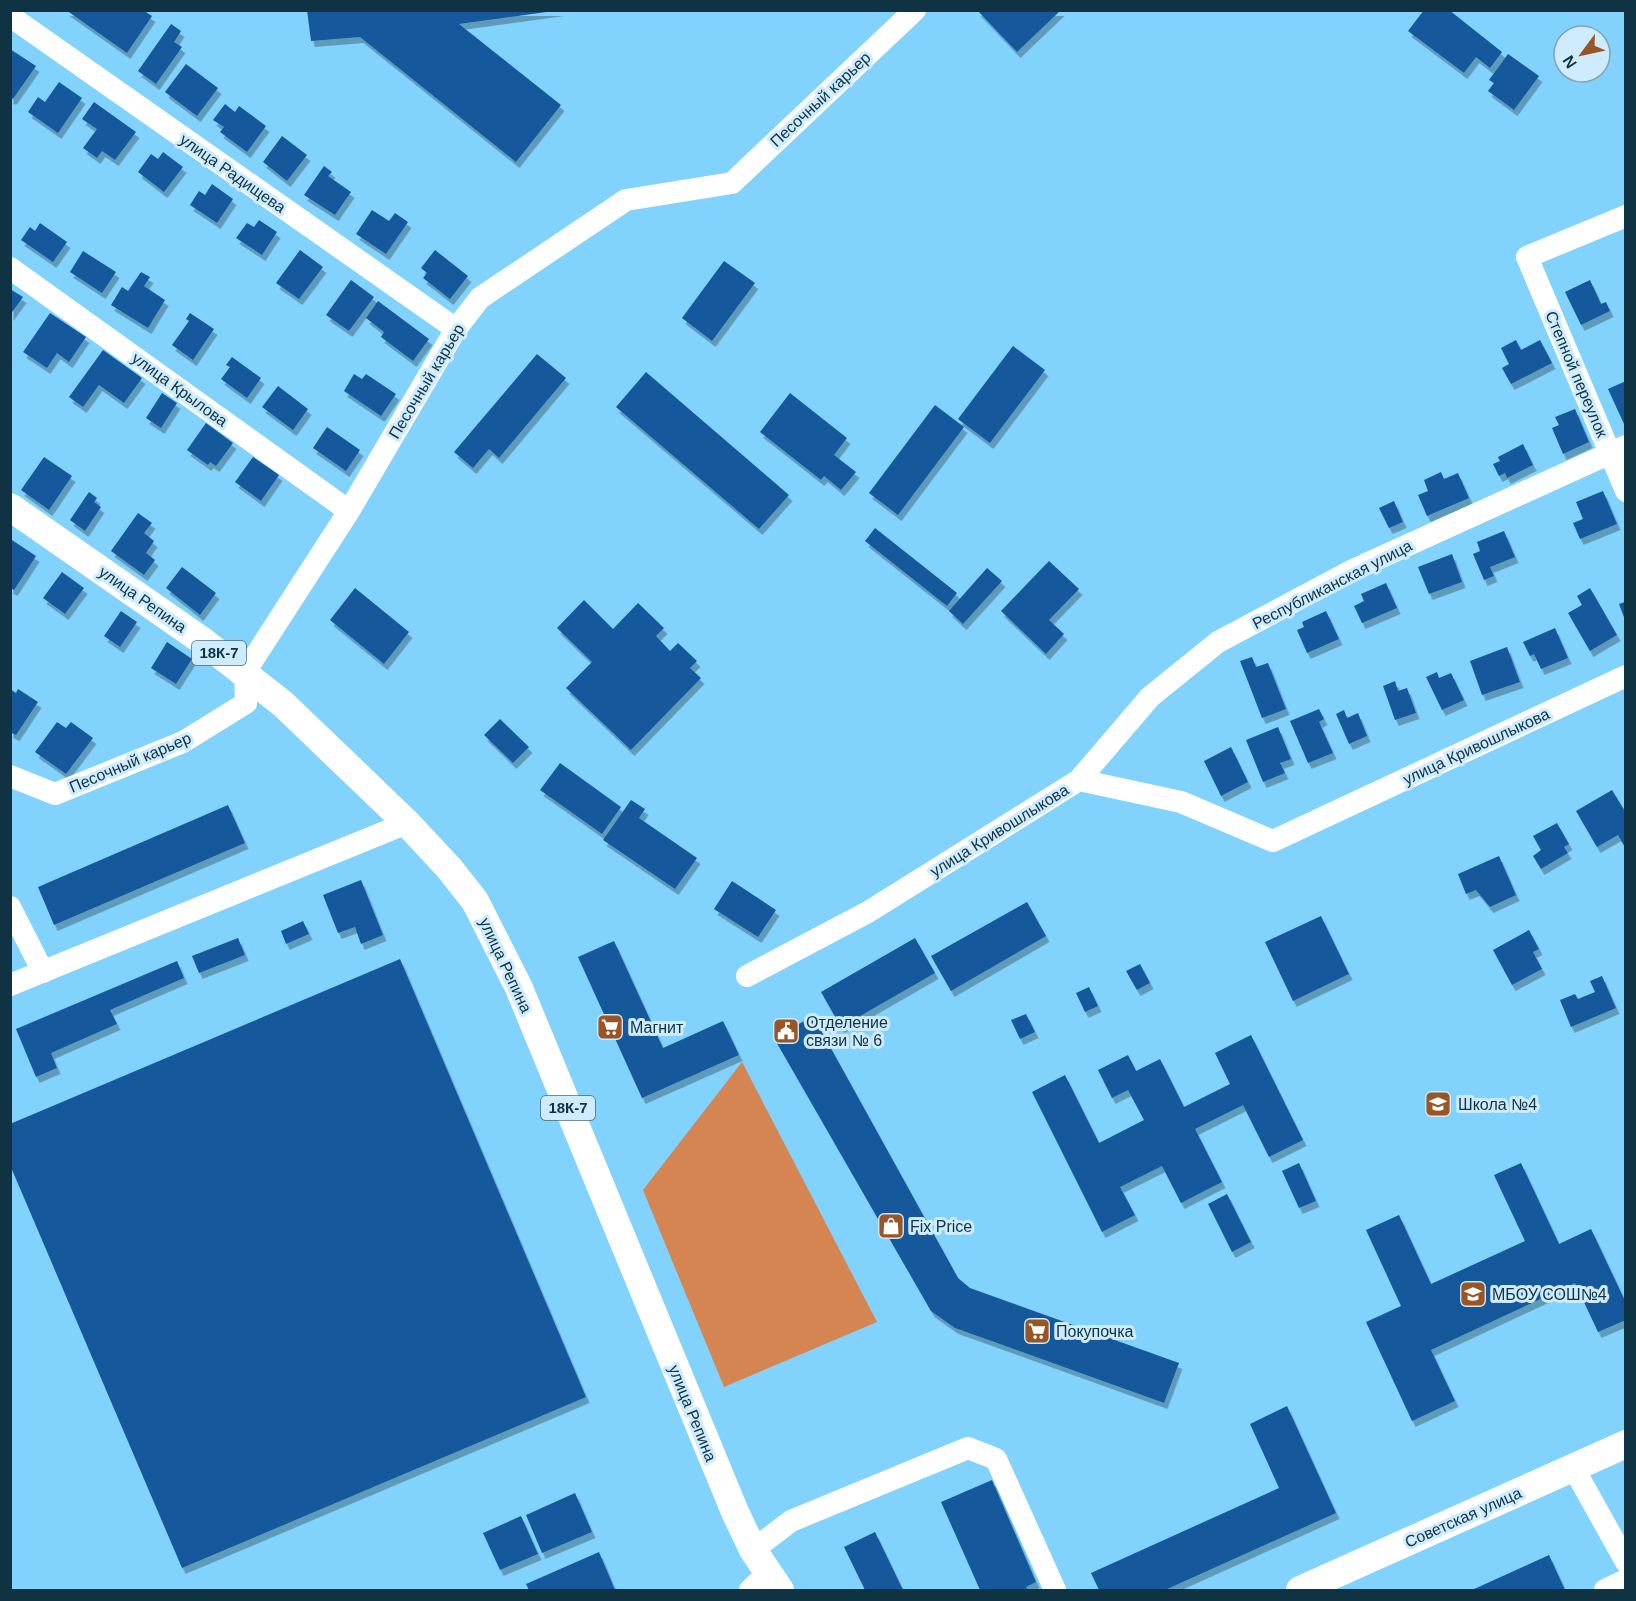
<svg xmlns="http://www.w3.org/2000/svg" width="1636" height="1601" font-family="Arial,sans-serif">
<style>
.green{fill:#d58552}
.building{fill:#14599c;filter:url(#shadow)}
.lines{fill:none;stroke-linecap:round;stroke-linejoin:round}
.minor{stroke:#fff;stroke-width:22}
.major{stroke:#fff;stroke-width:28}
.labels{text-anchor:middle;stroke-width:6;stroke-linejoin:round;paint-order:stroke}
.shield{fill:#ceecfd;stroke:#496a7b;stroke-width:1.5}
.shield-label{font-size:15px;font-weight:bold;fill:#103343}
.street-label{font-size:16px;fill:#103343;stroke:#ceecfd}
.poi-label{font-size:16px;fill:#103343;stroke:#ceecfd;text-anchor:start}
</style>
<defs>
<filter id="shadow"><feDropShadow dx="3.5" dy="6" stdDeviation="0" flood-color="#0004"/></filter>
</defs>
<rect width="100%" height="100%" fill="#81d2fc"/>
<!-- green -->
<path class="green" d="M742,1062l135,260 -153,65 -81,-197z"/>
<!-- building -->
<path class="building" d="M66,10h77l9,6 -25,37z
M307,10h254l-102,14 102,81 -45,57 -156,-125 -49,4z
M977,10h84l-44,42z
M1424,10h25l53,42 -12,16 -14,-11 -12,16 -56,-42z
M171,24l10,7 -7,11 8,5 -26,37 -18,-13z
M10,49l26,17 -23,33 -3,-1z
M1508,54l31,22 -25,34 -26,-19 6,-8 -5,-3z
M186,64l32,24 -21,28 -32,-24z
M59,82l23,16 -24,35 -30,-21 10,-15 7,5z
M94,102l42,30 -21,28 -13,-9 -5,7 -14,-10 14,-19 -15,-10z
M225,104l10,8 4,-6 27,20 -19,26 -27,-20 4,-5 -11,-7z
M282,136l25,19 -20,26 -24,-19z
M163,152l20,15 -19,25 -26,-20 13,-18 7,5z
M324,166l8,6 -4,4 23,16 -16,23 -31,-20z
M212,184l21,15 -16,24 -27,-18 9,-14 6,4z
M372,210l17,11 6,-8 13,9 -22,32 -30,-20z
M259,220l18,12 -15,23 -26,-17 11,-15 7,4z
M40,223l27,19 -14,20 -32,-22 9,-13 5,4z
M300,250l23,17 -24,32 -23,-16z
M435,250l33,26 -18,23 -27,-21 4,-5 -6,-5z
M83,251l33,21 -14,21 -32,-21z
M724,261l31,22 -43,58 -30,-23z
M141,272l9,5 -6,9 21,14 -17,28 -37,-23 11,-18 6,4z
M351,280l23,17 -25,34 -23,-16z
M1590,280l11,24 5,-2 4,9 -29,14 -16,-33z
M10,289l13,8 -13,18z
M378,301l51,38 -16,22 -32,-24 3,-5 -18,-14z
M50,313l36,24 -17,25 -12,-9 -10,15 -24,-16z
M190,313l24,16 -21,31 -21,-15 17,-24 -3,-2z
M1516,340l5,10 19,-10 12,23 -41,21 -9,-16 7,-4 -8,-16z
M1013,346l32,24 -55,73 -32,-24z
M103,350l39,28 -18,25 -25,-18 -16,22 -14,-10z
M537,354l29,24 -67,80 -10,-9 -16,19 -19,-16z
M232,357l29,21 -14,20 -26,-19 9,-12 -4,-2z
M646,372l143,123 -30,34 -143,-122z
M354,374l8,5 4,-5 30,20 -15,22 -37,-25z
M1626,381v42l-2,1 -16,-35z
M278,386l30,23 -15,21 -31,-23z
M162,393l15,10 -16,25 -15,-10z
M790,393l57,45 -13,17 22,17 -15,18 -17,-14 -3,4 -61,-48z
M935,405l29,22 -66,88 -29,-22z
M1575,409l14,33 -26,12 -11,-26 7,-3 -4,-8z
M206,423l27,20 -17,23 -6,-4 -2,3 -21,-15z
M327,427l33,23 -14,21 -33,-23z
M1523,444l10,21 -26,13 -2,-5 -6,3 -6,-12 7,-3 -2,-4z
M44,457l28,19 -23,34 -28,-20z
M253,457l26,18 -18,26 -26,-19z
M1441,472l3,7 14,-6 11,25 -42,18 -9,-21 10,-4 -4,-11z
M1603,491l14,33 -37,15 -7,-16 10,-4 -7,-17z
M89,492l8,6 -3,4 7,5 -16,24 -15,-11z
M1394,501l9,21 -14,6 -10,-20z
M138,513l14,10 -8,10 10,8 -8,12 9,7 -11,15 -33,-24z
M875,528l82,65 -10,13 -82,-65z
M1504,531l11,26 -25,10 4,9 -10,4 -11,-26 7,-3 -3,-9z
M12,540l24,16 -22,34 -4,-2z
M1452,554l10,28 -33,12 -11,-27z
M1049,561l30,28 -30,31 15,14 -18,20 -45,-43z
M182,567l34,26 -16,22 -34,-27z
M987,568l15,13 -39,43 -14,-13z
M62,572l22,16 -19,26 -22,-16z
M1386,583l11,25 -35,15 -8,-17 10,-5 -3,-7z
M355,588l54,44 -25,32 -54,-44z
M1590,588l27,47 -27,16 -22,-38 14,-8 -5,-9z
M584,600l29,29 25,-26 26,25 -8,8 14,15 8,-8 19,18 -7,7 11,10 -70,72 -65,-62 26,-26 -35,-34z
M1625,602v18l-6,-16z
M121,611l16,11 -17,25 -16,-11z
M1326,611l13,28 -32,14 -10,-23 7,-3 -2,-5z
M1555,628l13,30 -27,11 -7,-15 -4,2 -7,-14z
M167,642l25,17 -16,25 -25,-16z
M1507,647l13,35 -38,13 -12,-34z
M1252,657l4,10 12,-4 18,46 -24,9 -22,-57z
M1437,672l2,6 12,-5 13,27 -22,10 -16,-33z
M1395,681l3,10 9,-3 9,25 -21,7 -12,-34z
M10,689l6,4 2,-4 20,13 -22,33 -6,-3z
M1319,709l5,10 -5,3 14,31 -25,10 -18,-42z
M1344,710l3,8 11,-5 9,23 -18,8 -13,-30z
M500,719l29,28 -16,16 -29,-28z
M57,722l9,6 5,-6 22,16 -27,36 -31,-22z
M1278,727l13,32 -11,4 5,10 -22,9 -17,-42z
M1231,747l17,35 -27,14 -17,-35z
M560,763l61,44 -19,27 -62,-44z
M1612,790l14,23v36l-8,-14 -21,12 -21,-36z
M631,800l14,9 -6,9 58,40 -22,31 -72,-49z
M228,805l17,38 -191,82 -16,-38z
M1557,823l12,21 -5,3 4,6 -27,16 -8,-13 8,-6 -8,-14z
M1499,856l17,39 -26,12 -14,-17 -10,4 -8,-20z
M361,880l22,55 -22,9 -6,-17 -17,6 -15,-38z
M732,881l44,29 -18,27 -44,-28z
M1027,902l19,34 -95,55 -20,-35z
M1321,916l28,58 -56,27 -28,-59z
M303,921l6,13 -23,10 -5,-13z
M1529,930l10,19 -6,3 9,17 -30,16 -19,-35z
M238,938l7,17 -46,18 -7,-17z
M915,938l20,35 -94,54 -20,-35z
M614,941l49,107 60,-27 16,34 -97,43 -64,-141z
M400,959l186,438 -404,171 -172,-403v-41z
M177,961l7,17 -74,32 7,14 -66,29 6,15 -21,9 -20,-48z
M1140,964l10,19 -13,7 -11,-19z
M1602,976l14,32 -45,19 -11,-27 15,-6 3,5 17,-7 -5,-11z
M1089,987l9,19 -13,6 -9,-19z
M1026,1014l9,18 -15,7 -9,-19z
M813,1016l145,262 12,10 209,75 -15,40 -209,-75 -24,-17 -157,-273z
M1251,1035l52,105 -34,17 -26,-52 -48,24 27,53 -41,21 -19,-37 -42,21 15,28 -33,17 -70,-140 33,-17 34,68 45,-23 -16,-30 -16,8 -14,-28 30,-15 8,16 24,-12 24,48 46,-23 -15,-31z
M1299,1163l17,38 -17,7 -17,-37z
M1521,1163l38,81 32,-15 35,74v17l-28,12 -23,-49 -144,67 24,51 -43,20 -46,-99 35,-16 -35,-76 33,-15 32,69 94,-43 -31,-66z
M1227,1194l24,48 -19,10 -24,-48z
M1287,1406l49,107 -171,77h-66l-8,-17 188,-85 -29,-64z
M992,1480l44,102 -10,5 2,3h-48l-39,-88z
M575,1493l17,39 -50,21 -16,-38z
M521,1516l17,38 -38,16 -17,-37z
M875,1532l28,58h-38l-21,-43z
M599,1552l16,38h-86l-3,-6z
M1549,1555l16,35h-93z"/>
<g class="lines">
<!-- minor -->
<path class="minor" d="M10,16l446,313
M1626,216l-99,41 99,234
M10,268l339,243
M10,776l45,18 128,-52 63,-39 -1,-31 104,-161 107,-182 24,-31 146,-98 106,-17 183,-173
M1079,780l71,-83 68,-55 135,-72 273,-124
M10,907l33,65
M747,976l121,-64 211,-132 102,22 92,39 353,-165
M10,985l397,-162
M1573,1467l53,95
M753,1550l38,-29 177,-73 28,11 59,131
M750,1590l18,-17
M1605,1590l21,-10"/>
<!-- major -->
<path class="major" d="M10,507l194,135 79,62 124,119 42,45 26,33 44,87 216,524 18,38 27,40
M1300,1590l326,-146"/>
</g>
<!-- icons -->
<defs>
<symbol id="supermarket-square" viewBox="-11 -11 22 22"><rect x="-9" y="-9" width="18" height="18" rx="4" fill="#995526" stroke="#ceecfd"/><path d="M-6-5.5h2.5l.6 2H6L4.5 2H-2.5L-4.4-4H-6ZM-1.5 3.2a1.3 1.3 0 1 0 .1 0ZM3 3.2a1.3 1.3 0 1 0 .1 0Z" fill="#fff"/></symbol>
<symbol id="civic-square" viewBox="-11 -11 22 22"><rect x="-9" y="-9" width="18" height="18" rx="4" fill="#995526" stroke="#ceecfd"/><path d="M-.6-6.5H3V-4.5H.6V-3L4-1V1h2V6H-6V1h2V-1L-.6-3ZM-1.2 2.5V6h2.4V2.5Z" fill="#fff"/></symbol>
<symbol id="school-square" viewBox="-11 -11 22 22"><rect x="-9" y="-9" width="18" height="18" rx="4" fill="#995526" stroke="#ceecfd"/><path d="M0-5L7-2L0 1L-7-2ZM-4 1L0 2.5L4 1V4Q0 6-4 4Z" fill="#fff"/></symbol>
<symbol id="shop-square" viewBox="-11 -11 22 22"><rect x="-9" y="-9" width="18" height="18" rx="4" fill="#995526" stroke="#ceecfd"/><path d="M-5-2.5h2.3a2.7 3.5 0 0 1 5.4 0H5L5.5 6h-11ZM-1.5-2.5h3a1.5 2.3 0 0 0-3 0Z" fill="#fff"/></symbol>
</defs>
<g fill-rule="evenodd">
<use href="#supermarket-square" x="595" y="1012" width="30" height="30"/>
<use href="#civic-square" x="771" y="1016" width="30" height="30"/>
<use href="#school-square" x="1423" y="1089" width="30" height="30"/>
<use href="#shop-square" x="876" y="1211" width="30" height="30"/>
<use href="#school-square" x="1458" y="1279" width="30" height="30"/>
<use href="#supermarket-square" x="1022" y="1316" width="30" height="30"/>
</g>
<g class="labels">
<!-- shield labels -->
<g class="shield">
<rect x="192" y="641" width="54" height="24" rx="4.5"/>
<rect x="541" y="1096" width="54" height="24" rx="4.5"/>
</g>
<g class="shield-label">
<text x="219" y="658">18К-7</text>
<text x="568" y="1113">18К-7</text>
</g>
<!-- street labels -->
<g class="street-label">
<text transform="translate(820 99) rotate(-43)" y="6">Песочный карьер</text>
<text transform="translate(233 173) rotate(35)" y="6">улица Радищева</text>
<text transform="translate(1577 374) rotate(67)" y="6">Степной переулок</text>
<text transform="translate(426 381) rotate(-59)" y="6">Песочный карьер</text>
<text transform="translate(180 389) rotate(36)" y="6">улица Крылова</text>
<text transform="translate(1332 584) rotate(-27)" y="6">Республиканская улица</text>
<text transform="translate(143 599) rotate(35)" y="6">улица Репина</text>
<text transform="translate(1476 746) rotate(-25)" y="6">улица Кривошлыкова</text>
<text transform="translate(130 762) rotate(-23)" y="6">Песочный карьер</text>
<text transform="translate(999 830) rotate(-32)" y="6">улица Кривошлыкова</text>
<text transform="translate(506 965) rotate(65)" y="6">улица Репина</text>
<text transform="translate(693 1413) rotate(68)" y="6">улица Репина</text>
<text transform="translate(1463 1517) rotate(-24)" y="6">Советская улица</text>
</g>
<!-- poi labels -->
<g class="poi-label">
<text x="806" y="1028">Отделение<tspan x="806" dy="18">связи № 6</tspan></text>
<text x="630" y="1033">Магнит</text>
<text x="1458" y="1110">Школа №4</text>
<text x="910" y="1232">Fix Price</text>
<text x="1492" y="1300">МБОУ СОШ№4</text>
<text x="1056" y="1337">Покупочка</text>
</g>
</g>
<!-- border -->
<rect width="1636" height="1601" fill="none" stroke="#103343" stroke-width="24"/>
<!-- north arrow -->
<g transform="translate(1582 54) rotate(237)"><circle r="28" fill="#ceecfd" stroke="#82a2b3" stroke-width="1.5"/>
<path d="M0-4.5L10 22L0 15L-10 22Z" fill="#995526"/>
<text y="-9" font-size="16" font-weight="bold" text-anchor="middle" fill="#103343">N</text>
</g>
</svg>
